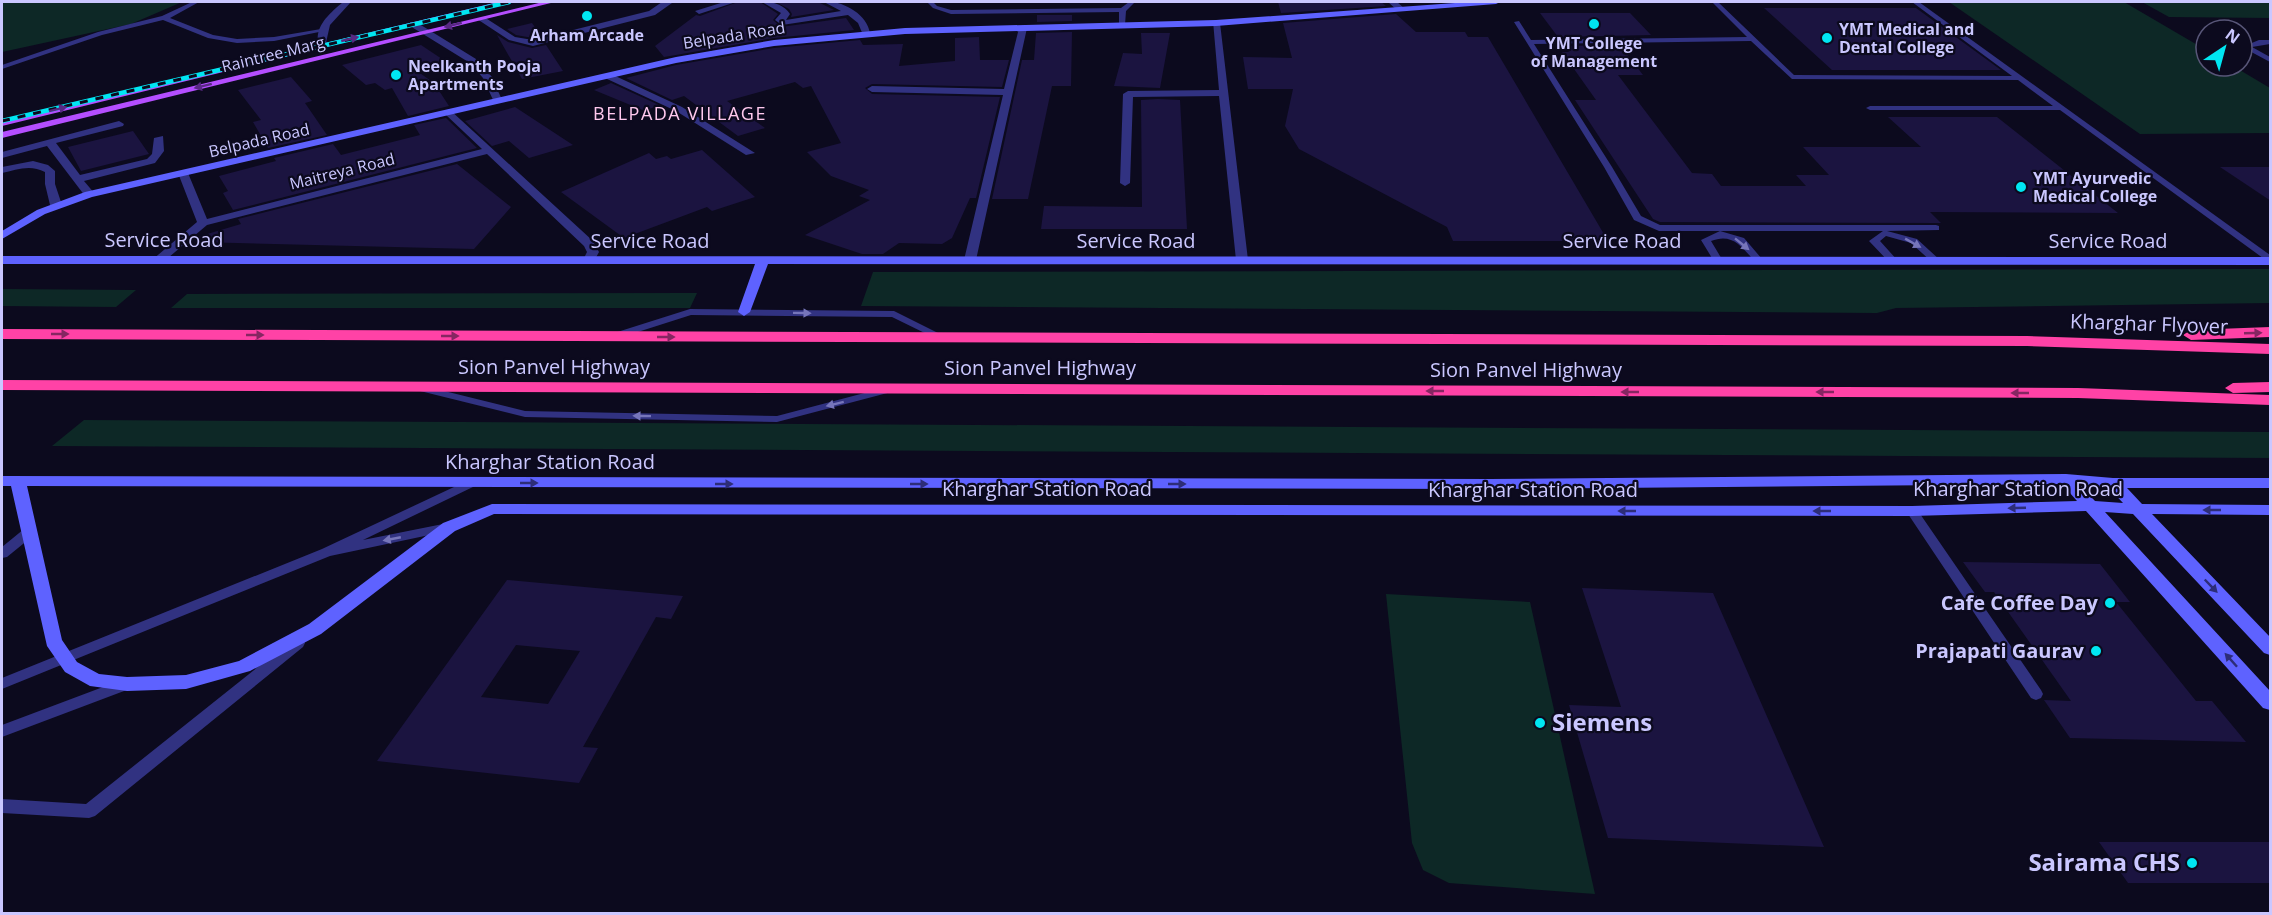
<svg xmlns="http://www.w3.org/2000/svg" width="2272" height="915" font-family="'Open Sans',sans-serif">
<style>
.green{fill:#0d2826}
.building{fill:#1b1440;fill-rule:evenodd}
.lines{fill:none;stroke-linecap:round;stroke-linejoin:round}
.lane{fill:#313281;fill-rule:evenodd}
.street{fill:#313281;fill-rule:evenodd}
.secondary{fill:#5e62ff;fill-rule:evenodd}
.primary{fill:#b44eff;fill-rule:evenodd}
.highway{fill:#ff42a6;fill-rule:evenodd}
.rail-casing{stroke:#00e6f2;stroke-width:4.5}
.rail{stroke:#0c0a1e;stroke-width:3;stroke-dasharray:8;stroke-linecap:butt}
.oneway{fill:#582983}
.oneway2{fill:#7675ba}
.oneway3{fill:#862662}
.oneway4{fill:#2d2d78}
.poi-dot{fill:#00e6f2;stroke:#0c0a1e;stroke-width:2}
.labels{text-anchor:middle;stroke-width:4.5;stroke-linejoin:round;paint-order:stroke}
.far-poi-label{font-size:16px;font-weight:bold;fill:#cac7ff;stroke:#0c0a1e;text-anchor:start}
.far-street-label{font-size:16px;fill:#cac7ff;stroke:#0c0a1e}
.far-neighbourhood-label{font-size:18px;letter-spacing:1.5px;fill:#ffc9ee;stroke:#0c0a1e}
.street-label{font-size:20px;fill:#cac7ff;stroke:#0c0a1e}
.poi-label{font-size:20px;font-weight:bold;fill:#cac7ff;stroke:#0c0a1e;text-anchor:end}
.near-poi-label{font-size:24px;font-weight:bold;fill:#cac7ff;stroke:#0c0a1e;text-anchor:start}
</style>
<rect width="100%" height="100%" fill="#0c0a1e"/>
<!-- green -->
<path class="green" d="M2,2h180l-51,22 -129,28z
M1949,2h175l82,48v16h27l37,22v45l-130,1z
M2142,2h128v16l-101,-1z
M2270,269v34l-374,5 -19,5 -1016,-7 12,-34z
M2,289l133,1h1l-20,17 -114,-1z
M697,293l-7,15h-519l16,-14z
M84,420l2186,12v26l-2218,-12z
M1386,594l144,8 65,292 -146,-11 -26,-13 -11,-27z"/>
<!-- building -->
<path class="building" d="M738,2h22l18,12 -5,6 8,7 65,-9 8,12 -80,8 -110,19 -9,-11 41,-31 4,1z
M776,2h42l16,8 -43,7 1,-3 -3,-5z
M1278,2h103l5,4 -105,7z
M1764,8h152l85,62h-169z
M1540,13h90l21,22 -93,2z
M1396,14l20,18h49l3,5h20l120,204h-155l-6,-14 -148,-78 -14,-23 8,-37h-45l-5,-32 49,1 -9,-35z
M1037,15h35v6l-35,1z
M532,23l9,13 -8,2 -17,-3 -9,-6z
M1072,32l-1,54h-19l-24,113h-36l30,-139h12l2,-27z
M1141,33h29l-10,55 -46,-2 9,-33 19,1z
M497,35l11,7 24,6 14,-3 17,26 -41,8z
M979,37l1,23h29l-7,27 -130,-3 -7,4 7,6 128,3 -24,101h-6l-18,40 -10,6 -43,-1 -16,11h-21l-57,-19 65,-35 -11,-4 10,-6 -38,-14 -24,-24 34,-9 -30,-57 -8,2 -8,-6 -68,19 38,27 -27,8 -54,-40 -12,4 -46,-22 50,-13 98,-17 86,-8 3,5 40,-1 -4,22 56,-5v-23z
M421,45l27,18 -31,8 17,12 15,23 -41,10 -16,-28 -7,2 -10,-7 -9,2 -24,-20z
M1620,45l23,30h-25l74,98 20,1 9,12h85l-10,-11h33l-26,-28h118l-33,-30h109l121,96 -188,-1 11,11 -281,-1 -7,-3 -78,-119h21l-34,-48h7l-5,-6z
M291,77l21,24 -7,2 22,32 -59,13 -15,-26 8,-2 -23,-30z
M611,83l48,22 -14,6 -51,-21z
M1158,99l22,1 7,129h-146l3,-23 98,1 -1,-107z
M515,107l58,38 -44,13 -20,-17 -17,5 -27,-25z
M446,118l31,30 -244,62 -10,-17 5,-2 -9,-15 57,-15 -2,-3 59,-14 8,11 79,-20 -6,-10z
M133,131l16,23 -68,17 -13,-24z
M702,150l53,47 -43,14 -5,-4 -83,31 -63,-46 88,-39 7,6 11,-3 4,3z
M457,164l54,43 -37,42 -276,-7 -1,-5 44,-13 -3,-5z
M2220,167h51v34z
M1963,562l137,2 30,38h-14l80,99h16l34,41 -176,-4 -26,-38 27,1 -77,-109h-9z
M507,580l176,16 -12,23 -15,-2 -73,130 15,1 -19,35 -202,-22zM516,645l64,6 -32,53 -67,-7z
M1582,588l131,5 111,254 -216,-9 -39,-133 52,2z
M2099,842h172v41h-143z"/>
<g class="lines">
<!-- lane -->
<path class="lane" d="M192,2h7l-29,16 43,17 24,4 37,-2 47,-8 3,2 -50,10 -37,2 -29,-5 -45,-18 -61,15 -100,34v-4l96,-33 64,-16z
M927,2h6l4,4 14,4 170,-2 8,-6h6l-9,9 -1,14 -3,2 -3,-2v-13l-168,2 -18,-6z
M1712,2h6l76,73 218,1 -100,-74h7l351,253v7l-3,-1 -207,-151h-190l-4,-2 4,-2h183l-35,-26 -226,-1 -41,-38 -217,3 78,123 29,49 19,9h276l3,1v4l-52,1 30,8 24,22 -5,3 -3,-1 -22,-20 -25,-7 -6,5 18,20 -5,3 -3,-1 -21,-22 14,-10h-224l-25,-11 -30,-53 -90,-145 5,-1 12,19 216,-3z
M2259,40h11v4l-18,3 18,10v5l-28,-15z
M1720,231l24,7 18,21v4h-6c-13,-15 -23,-31 -45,-22l12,20 -5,3 -3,-1 -14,-23z
M690,309l204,2 54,27 -1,2h-8l-47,-23 -201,-2 -72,23 -4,1 -5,-3 1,-2z
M420,385l105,26 252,5 114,-30 6,3 -2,2 -118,31 -252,-5 -109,-27 -2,-2z
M471,479l4,1 2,3 -2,3 -112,54 85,-17 5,1 1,3 -1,3 -123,26 -328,133v-11l320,-129z
M1912,507l4,1 125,182 2,4 -2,4 -5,2 -5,-2 -125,-187z
M29,528l6,4 -1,3 -27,22 -5,1v-11l22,-18z
M298,638l5,1 2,4 -2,4 -208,169 -6,2 -87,-5v-14l84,5 207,-165z
M127,678l5,2 2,4 -2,4 -130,49v-12z"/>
<!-- street -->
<path class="street" d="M343,2h8l-21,23 -5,22h-6c-6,-20 10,-33 24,-45z
M662,2l10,1 -17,12 -122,31 -24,-6 -32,-21 7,-2 31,20 18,3 116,-29z
M724,2h12l-37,12 -4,-3z
M762,2c10,-1 22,3 28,12l-4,6 55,-9 -17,-9c18,-2 43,12 46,31l-7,2 -5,-12 -10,-8 -66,10 -7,-5 6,-7z
M1388,2h9l8,7 -7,2z
M1213,21l7,2 28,237 -6,4 -6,-4 -17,-164 -86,1 -3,86 -5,3 -5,-3 3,-89 5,-3 91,-1z
M410,22h6l60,37 16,18 10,23 -2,2h-6l-11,-24 -13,-15 -60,-37z
M1023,25l4,3 -51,232 -6,4 -6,-4 39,-165 -131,-3 -5,-3 5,-3 132,3 15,-61z
M605,74h6l71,33 73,46 -9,2 -70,-44 -71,-33z
M449,109l144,132 6,11 -6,11h-8l-2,-3 4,-8 -3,-6 -97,-92 -280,71 -45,38h-8l-2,-3 45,-38 -19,-49 1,-2h8l1,2 19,46 275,-70 -37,-35 -1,-2z
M119,121l5,3 -1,2 -67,17 24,32 67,-16 5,-5 2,-16 9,-2 1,15 -9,12 -71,18 11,13 -2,2h-8l-38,-50 -45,12v-6z
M33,161l15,4 7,6v13l7,21 -2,2 -4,1 -6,-3 -5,-21v-12c-15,-8 -29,-2 -43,1v-6z"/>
<!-- secondary -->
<path class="secondary" d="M1469,2h31l-4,2 -280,22 -311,8 -131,12 -98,17 -584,134 -47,17 -43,25v-8l35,-21 48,-18 591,-135 98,-17 131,-12 311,-8z
M2,256l2268,1v8l-1502,-1 -18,48 -6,4 -6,-4 17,-48h-753z
M2066,474l47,4h157v10h-143l15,16 128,1v10l-118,-1 118,123v18l-6,-2 -131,-139 -28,-2 165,179v19l-7,-2 -177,-197 -174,5 -1418,-2 -39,17 -134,103 -71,37 -64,18 -59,2 -37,-5 -25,-14 -18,-26 -36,-160h-9v-10l1488,3zM2062,484l15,17 -165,5 -1420,-2 -49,19 -134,101 -70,37 -53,14 -59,2 -28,-3 -22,-12 -15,-22 -35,-154 1463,3zM2080,485l29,3 14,15 -28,-2z"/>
<!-- primary -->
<path class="primary" d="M498,2h12l-508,124v-6z
M543,2h12l-553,136v-6z"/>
<!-- highway -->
<path class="highway" d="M2270,327v10l-79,3 -8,-5 8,-5z
M2,329l2025,7 243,8v10l-243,-8 -2025,-7z
M2,380l2076,8 192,7v10l-192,-7 -2076,-8z
M2270,382v10l-37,1 -8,-5 8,-5z"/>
<defs>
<path id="rail" d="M2,121l507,-119"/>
</defs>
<!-- rail casing -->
<use href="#rail" class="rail-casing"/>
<!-- rail -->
<use href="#rail" class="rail"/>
</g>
<!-- one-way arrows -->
<defs><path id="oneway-solid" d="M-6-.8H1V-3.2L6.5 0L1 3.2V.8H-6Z" transform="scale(1.5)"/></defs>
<g class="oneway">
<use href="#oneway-solid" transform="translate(453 25) rotate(166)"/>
<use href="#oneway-solid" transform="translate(350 39) rotate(-13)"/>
<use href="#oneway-solid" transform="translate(203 86) rotate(166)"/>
<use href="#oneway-solid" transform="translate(58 109) rotate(-14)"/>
</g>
<g class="oneway2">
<use href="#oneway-solid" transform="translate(1913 243) rotate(29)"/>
<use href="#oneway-solid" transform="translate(1742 244) rotate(39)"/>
<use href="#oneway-solid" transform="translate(802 313) rotate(1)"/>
<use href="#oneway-solid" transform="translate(835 404) rotate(166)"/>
<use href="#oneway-solid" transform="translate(642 416) rotate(-179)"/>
<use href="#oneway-solid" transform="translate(392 539) rotate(169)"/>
</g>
<g class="oneway3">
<use href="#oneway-solid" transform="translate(2253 333) rotate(-2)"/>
<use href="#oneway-solid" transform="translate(60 334)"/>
<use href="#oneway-solid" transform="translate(255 335)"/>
<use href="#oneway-solid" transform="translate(450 336)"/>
<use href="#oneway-solid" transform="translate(666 337)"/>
<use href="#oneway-solid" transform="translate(1435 391) rotate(-180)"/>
<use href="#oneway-solid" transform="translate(1630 392) rotate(-180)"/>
<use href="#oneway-solid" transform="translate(1825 392) rotate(-180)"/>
<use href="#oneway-solid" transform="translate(2020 393) rotate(-180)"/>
</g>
<g class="oneway4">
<use href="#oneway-solid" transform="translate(529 483)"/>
<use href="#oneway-solid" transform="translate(724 484)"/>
<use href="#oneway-solid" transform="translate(919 484)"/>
<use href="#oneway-solid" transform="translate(1177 484)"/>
<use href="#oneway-solid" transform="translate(2017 508) rotate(178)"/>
<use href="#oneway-solid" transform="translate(2212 510) rotate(-180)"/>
<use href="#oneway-solid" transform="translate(1627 511) rotate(-180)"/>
<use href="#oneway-solid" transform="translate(1822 511) rotate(-180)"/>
<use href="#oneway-solid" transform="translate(2211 586) rotate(46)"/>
<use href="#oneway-solid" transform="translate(2231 660) rotate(-132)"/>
</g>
<!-- markers -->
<g class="poi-dot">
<circle cx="587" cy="16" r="6"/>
<circle cx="1594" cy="24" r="6"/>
<circle cx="1827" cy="38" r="6"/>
<circle cx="396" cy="75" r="6"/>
<circle cx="2021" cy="187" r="6"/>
<circle cx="2110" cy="603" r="6"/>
<circle cx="2096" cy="651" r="6"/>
<circle cx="1540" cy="723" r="6"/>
<circle cx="2192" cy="863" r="6"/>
</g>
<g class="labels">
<!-- far-poi labels -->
<g class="far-poi-label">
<text x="1839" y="35">YMT Medical and<tspan x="1839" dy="18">Dental College</tspan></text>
<text x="587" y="41" text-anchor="middle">Arham Arcade</text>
<text x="1594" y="49" text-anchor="middle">YMT College<tspan x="1594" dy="18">of Management</tspan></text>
<text x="408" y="72">Neelkanth Pooja<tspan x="408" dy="18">Apartments</tspan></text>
<text x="2033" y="184">YMT Ayurvedic<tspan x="2033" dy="18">Medical College</tspan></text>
</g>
<!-- far-street labels -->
<g class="far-street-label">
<text transform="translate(734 35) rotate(-9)" y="6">Belpada Road</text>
<text transform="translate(273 54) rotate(-14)" y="6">Raintree Marg</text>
<text transform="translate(259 140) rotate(-13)" y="6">Belpada Road</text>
<text transform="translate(342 171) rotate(-14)" y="6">Maitreya Road</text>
</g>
<!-- far-neighbourhood labels -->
<g class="far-neighbourhood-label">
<text x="680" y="120">BELPADA VILLAGE</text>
</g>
<!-- street labels -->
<g class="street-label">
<text x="164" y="247">Service Road</text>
<text x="650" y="248">Service Road</text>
<text x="1136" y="248">Service Road</text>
<text x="1622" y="248">Service Road</text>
<text x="2108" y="248">Service Road</text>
<text transform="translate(2149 324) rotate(2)" y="7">Kharghar Flyover</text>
<text x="554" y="374">Sion Panvel Highway</text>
<text x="1040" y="375">Sion Panvel Highway</text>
<text x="1526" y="377">Sion Panvel Highway</text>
<text x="550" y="469">Kharghar Station Road</text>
<text x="1047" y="496">Kharghar Station Road</text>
<text x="2018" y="496">Kharghar Station Road</text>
<text x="1533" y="497">Kharghar Station Road</text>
</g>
<!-- poi labels -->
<g class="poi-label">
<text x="2098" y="610">Cafe Coffee Day</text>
<text x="2084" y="658">Prajapati Gaurav</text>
</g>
<!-- near-poi labels -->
<g class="near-poi-label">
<text x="1552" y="731">Siemens</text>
<text x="2180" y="871" text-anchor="end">Sairama CHS</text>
</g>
</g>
<!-- border -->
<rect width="2272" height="915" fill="none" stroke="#cac7ff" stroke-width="6"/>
<!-- north arrow -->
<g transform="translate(2224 48) rotate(36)"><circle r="28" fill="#0c0a1e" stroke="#585678" stroke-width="1.5"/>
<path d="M0-4.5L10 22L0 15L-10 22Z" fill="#00e6f2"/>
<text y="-9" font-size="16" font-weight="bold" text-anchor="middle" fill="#cac7ff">N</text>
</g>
</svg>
